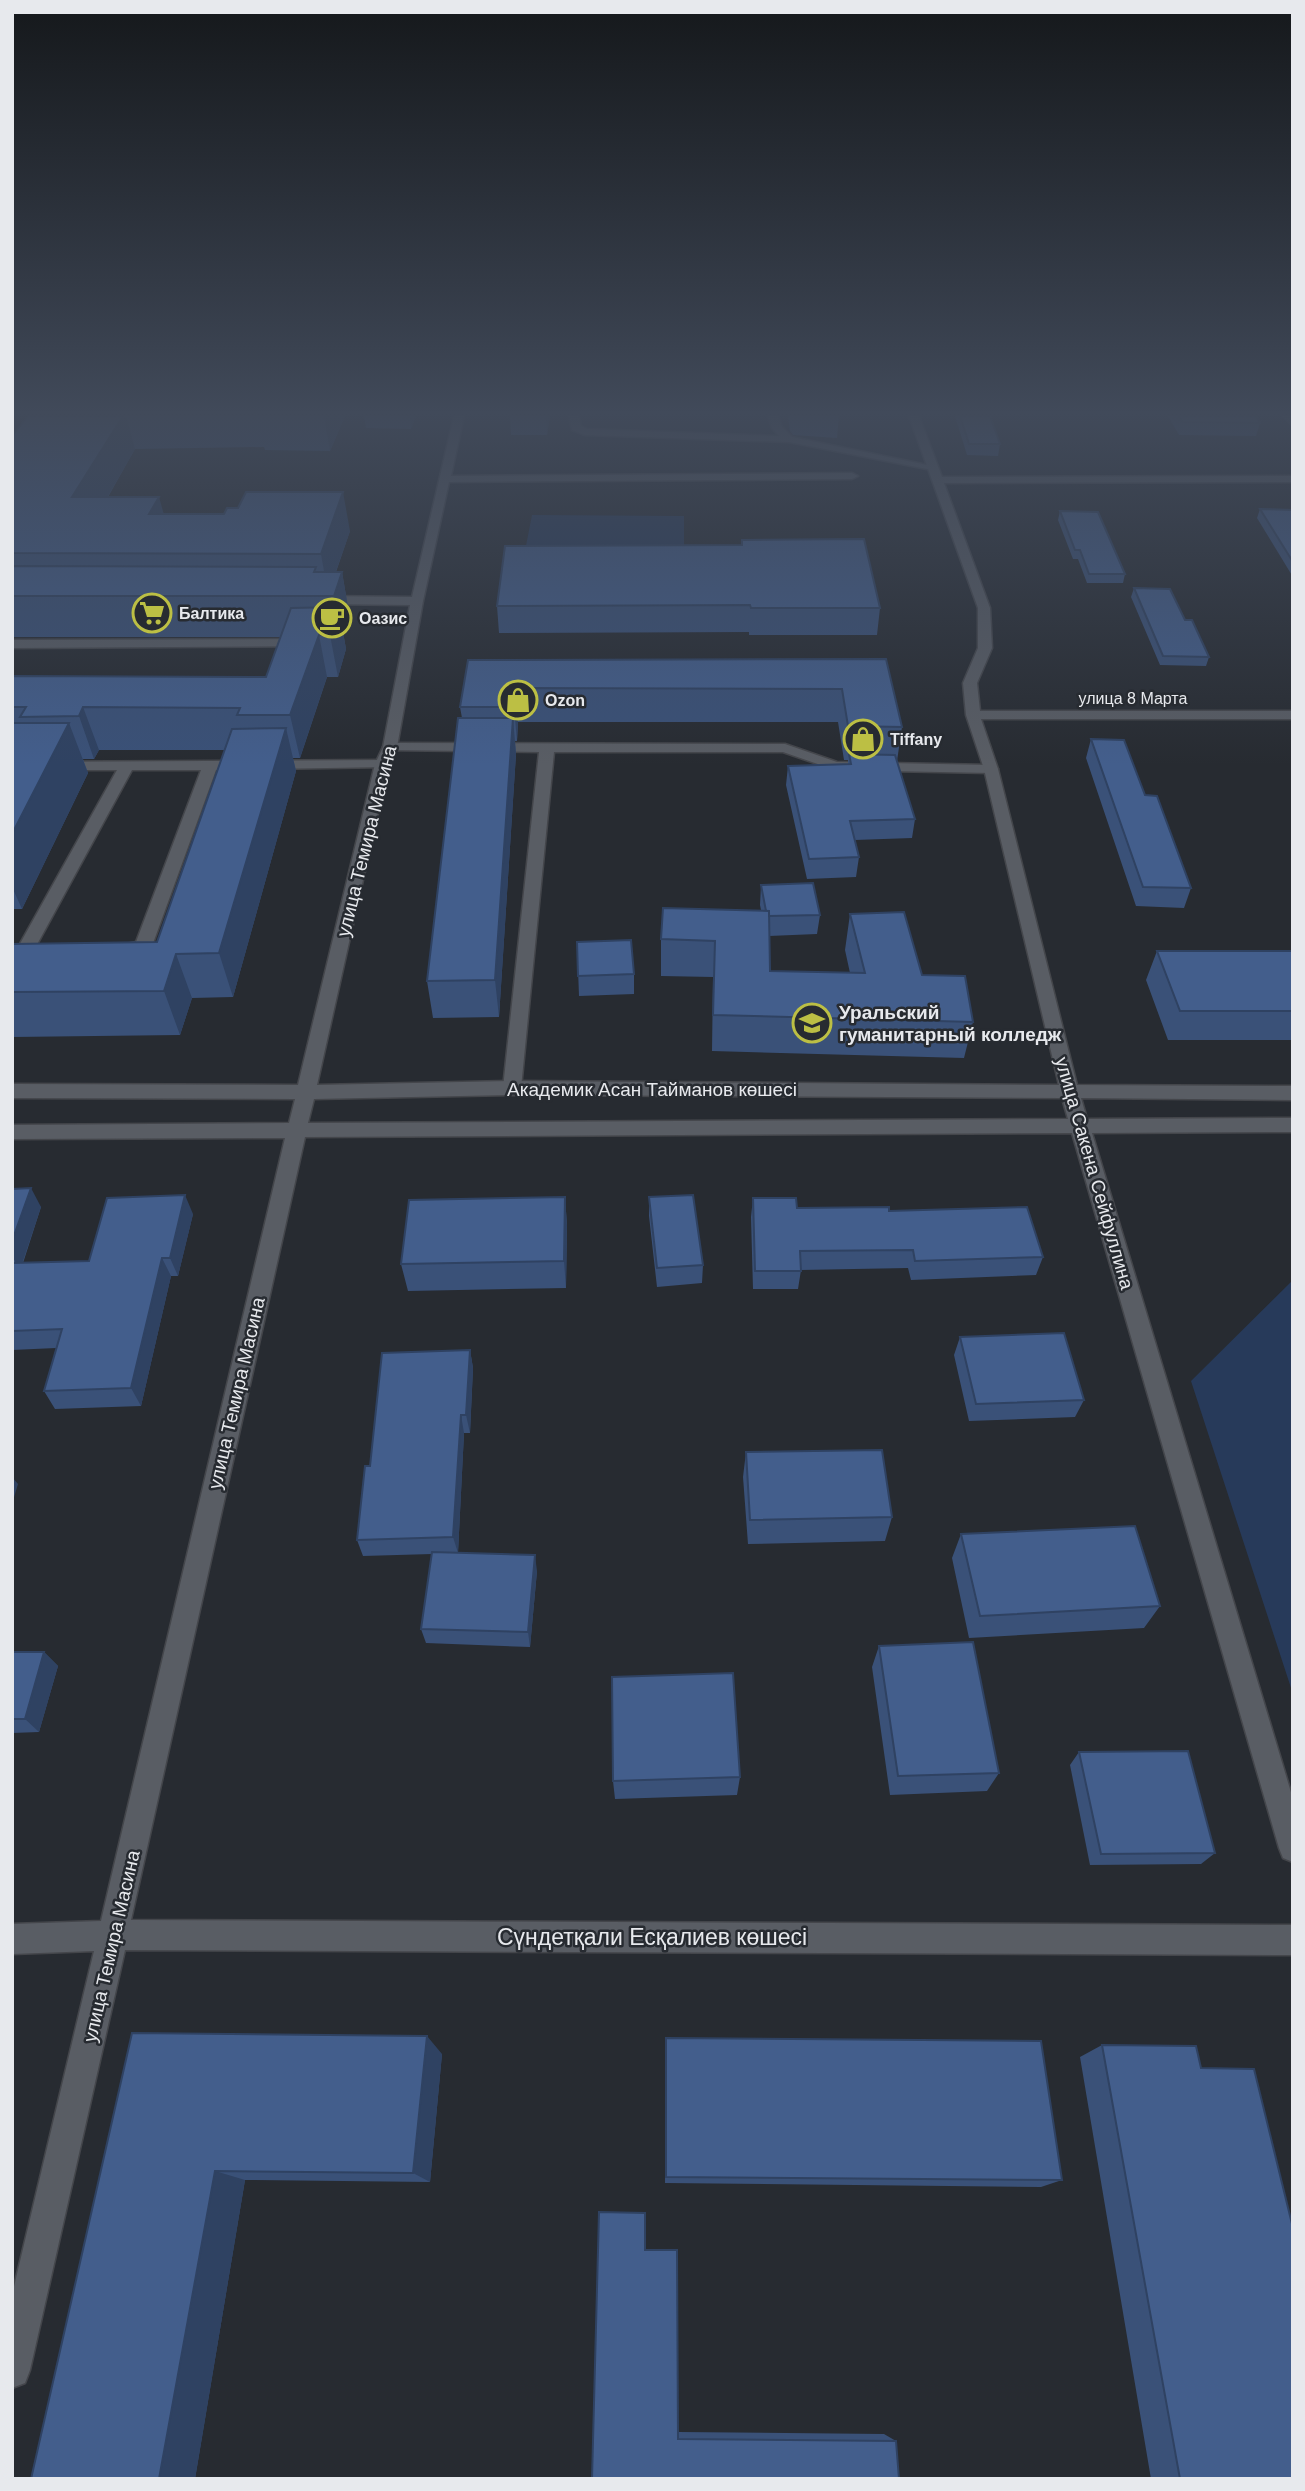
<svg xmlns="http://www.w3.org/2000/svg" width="1305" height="2491" font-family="Arial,sans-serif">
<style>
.green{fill:#273a5a}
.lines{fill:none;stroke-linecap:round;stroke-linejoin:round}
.service-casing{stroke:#44464b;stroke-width:3}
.minor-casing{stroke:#44464b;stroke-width:3}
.tertiary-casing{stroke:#44464b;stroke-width:3}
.service{fill:#595d64;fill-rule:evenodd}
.minor{fill:#595d64;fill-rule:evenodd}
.tertiary{fill:#595d64;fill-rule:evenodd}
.wall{fill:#3a5178}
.shaded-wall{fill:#2f4262}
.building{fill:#435e8c;stroke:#2f4262;stroke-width:2}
.labels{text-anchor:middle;stroke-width:5;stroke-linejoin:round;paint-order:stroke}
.far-poi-label{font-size:16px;font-weight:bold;fill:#e7e9ed;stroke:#272b31;text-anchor:start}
.far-street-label{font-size:16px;fill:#e7e9ed;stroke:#272b31}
.street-label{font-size:19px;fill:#e7e9ed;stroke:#272b31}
.poi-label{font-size:19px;font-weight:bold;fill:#e7e9ed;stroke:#272b31;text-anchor:start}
.near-street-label{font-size:23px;fill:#e7e9ed;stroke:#272b31}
</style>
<rect width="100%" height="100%" fill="#272b31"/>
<!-- green -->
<path class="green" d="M532,515l152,1v36l-159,-1z
M1293,1280v414l-102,-313z"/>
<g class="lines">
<defs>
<path id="service" d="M569,416h10l2,10 6,3 192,7 -7,-8 -4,-12h10l4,11 10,10 145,30 -5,3 -143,-28 -204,-7 -13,-5z
M308,639l5,1v6l-301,2v-8z
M390,743l395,1 52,18 154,3 7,4 -7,4 -156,-3 -52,-18h-229l-33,336 -2,5h-14l-2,-5 36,-336 -154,-2 -2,-3z
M382,760l7,4 -2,3 -171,3 -64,176 -3,4 -30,6 -9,-5 3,-4 23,-5 65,-172h-69l-104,191 -9,6 -7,-3v-6l105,-188h-105v-8z"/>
<path id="minor" d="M454,416h10l-13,60 401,-3 6,3 -6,3 -403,3 -26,119 -26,146 -8,17 -72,321 195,-4 547,4 -75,-316 -18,-54 -3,-32 15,-35v-40l-69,-192h10l23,61 351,-1v6l-349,1 46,125 2,40 -15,35 3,28h313v8h-312l17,50 79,316 216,1v14l-212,-2 6,21 206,-1v14l-201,1 201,666v63l-10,-4 -4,-10 -207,-715 -767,4 -174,783 1162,5v30l-1168,-5 -95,420 -5,13 -13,5v-93l82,-344 -82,3v-30l89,-3 184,-783 -273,1v-14l277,-2 6,-24 -283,-1v-14l286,1 77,-321 8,-17 27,-142 -89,-1 -6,-4 6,-4 91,1zM512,1095l550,3 6,21 -760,4 6,-24z"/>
<path id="tertiary" d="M1282,416h10l1,10z"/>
</defs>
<!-- service casing -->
<use href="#service" class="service-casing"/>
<!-- minor casing -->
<use href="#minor" class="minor-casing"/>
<!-- tertiary casing -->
<use href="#tertiary" class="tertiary-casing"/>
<!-- service -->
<use href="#service" class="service"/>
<!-- minor -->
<use href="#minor" class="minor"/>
<!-- tertiary -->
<use href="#tertiary" class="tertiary"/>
</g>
<!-- wall -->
<path class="wall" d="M28,416h317l-15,35 -65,-1 -1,-3 -129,2 -27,48 56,17 186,17 -14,41h6l7,41 -6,19 3,17 -8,28h-11l-27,81h-7l3,13 -63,226 -41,1 -12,37 -168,2v-93l145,-2 68,-192h-126l-5,9h-11l5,14 -66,136h-10v-233l254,1 15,-40h-269v-201z
M364,416h52l-5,13 -45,-1z
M510,416h40l-3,19h-36z
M788,416h51l-2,22 -44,-3 -3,-4z
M955,416h35l10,28 -2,12 -31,-1z
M1168,416h88l4,7 -4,13 -77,-1z
M1260,509l33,1v67l-36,-59z
M1060,511l65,63 -2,9h-36l-9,-24h-5l-15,-39z
M742,540l138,68 -3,27h-128v-3l-250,1 -2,-27 245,-61z
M1134,588l75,69 -3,9 -46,-1 -29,-68z
M886,659l16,68 -5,34 18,58 -3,19 -57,2 4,17 -3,20 -49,2 -21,-94 2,-19 60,-2v-4h-4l-6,-38h-320l-1,19h-2l1,13 -17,263 -66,1 -6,-37 35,-263 -2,-11 8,-47z
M1091,739l54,56 46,93 -7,20 -48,-2 -50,-148z
M761,885l59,30 -3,19 -48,2 1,35 80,2 -5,-23 5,-36 72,61 51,47 -9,36 -252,-7 1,-74 -52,-1v-37l100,-29 -1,-5z
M577,942l57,32v20l-55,2z
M1157,951h136v89h-125l-22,-60z
M12,1189l29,18 -18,56 66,-2 104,-47 -15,62h-7l-30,130 -86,3 -11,-18 12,-43 -44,2z
M565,1197l2,28 -1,63 -158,3 -7,-27z
M649,1197l54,68 -1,18 -45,4 -8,-71z
M753,1198l44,10 92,3 154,46 -7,18 -125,5 -3,-12 -107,2 -3,19h-45l-2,-72z
M960,1337l124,63 -9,17 -106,4 -15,-66z
M470,1350l3,18 -3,65h-6l-6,120 79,18 -7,76 -104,-4 -5,-14 11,-75 -69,2 -6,-16 13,-74z
M746,1452l146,65 -7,24 -137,3 -5,-67z
M961,1534l199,72 -16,22 -175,10 -17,-80z
M879,1646l120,127 -12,18 -97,4 -18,-128z
M12,1652h32l14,14 -19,66 -27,1z
M1079,1752l136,101 -14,11 -111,1 -20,-100z
M740,1777l-3,18 -122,4 -2,-18z
M132,2033l310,21 -12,128 -185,-2 -50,299h-164z
M666,2038l396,142 -21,7 -376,-4z
M1102,2045l99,23 92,411h-142l-71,-422z
M645,2250l33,182 206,2 12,7 -304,38z"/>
<!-- shaded-wall -->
<path class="shaded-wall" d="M123,416h3l9,33 -50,87 -13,-39z
M324,416h21l-15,35z
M410,416h6l-5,13z
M546,416h4l-3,19z
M343,492l7,39 -22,63 -7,-40z
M159,497l11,39 -21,-22z
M342,572l7,41 -6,19 3,17 -8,28 -8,-42 7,-23 -3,-16z
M319,635l8,42 -27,81 -10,-43z
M515,688l3,34 -1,19 -3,-34z
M83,707l16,43 -5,9 -15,-43z
M513,718l3,36 -17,263 -4,-37z
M69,723l19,50 -66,136 -10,-22v-53z
M286,728l10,43 -63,226 -14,-44z
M176,954l16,44 -12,37 -16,-44z
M31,1188l10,19 -21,63 -8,-14v-15z
M185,1195l8,19 -15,62 -8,-18z
M565,1197l2,28 -1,63 -2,-27z
M162,1258l9,18 -30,130 -10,-18z
M470,1350l3,18 -3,65 -4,-18z
M461,1415l3,18 -6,120 -5,-16z
M12,1477l6,7 -6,20z
M535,1555l2,16 -7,76 -2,-15z
M44,1652l14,14 -19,66 -14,-13z
M427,2036l15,18 -12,128 -17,-9z
M215,2171l30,9 -50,299h-36z"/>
<!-- building -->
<path class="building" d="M28,416h95l-51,81h87l-10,17h75l3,-6h11l8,-16h97l-22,62 -309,-1v-117z
M960,416h30l10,28h-31z
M1179,416h77l4,7 -78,-1z
M1260,509l33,1v52z
M1060,511l38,1 27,62h-36l-9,-24h-5z
M864,539l16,69h-129l-1,-3 -253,1 8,-60 237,-1v-5z
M12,566l304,1 -2,5h28l-8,24h-322z
M1134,588l36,1 15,31h7l17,37 -46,-1z
M338,607l-8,28h-11l-29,80h-53l3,-7 -157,-1 -4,9 -59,1 6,-10h-14v-31l254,1 25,-69z
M886,659l16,68 -54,-1 -6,-37 -327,-1 -1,19h-54l8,-47z
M458,718h55l-18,262 -68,1z
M12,723h57l-57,111z
M286,728l-67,225 -43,1 -12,37 -152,1v-48l145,-2 75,-213z
M1091,739l33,1 21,55 12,1 34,92 -48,-1z
M849,754l46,1 20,64 -65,2 9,36 -50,2 -21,-93 63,-2z
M813,883l7,32 -51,1v-5h-3l-5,-26z
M663,908l106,3 1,60 95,2 -15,-59 54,-2 18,63 43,1 8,46 -260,-7 2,-74 -54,-2z
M631,940l3,34 -56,2 -1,-34z
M1157,951h136v60h-113z
M31,1188l-19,53v-52z
M185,1195l-15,63h-8l-31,130 -87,3 18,-62 -50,2v-68l77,-2 18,-63z
M693,1195l10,70 -46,3 -8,-71z
M565,1197l-1,64 -163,3 8,-64z
M753,1198h43l1,10 92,-1v4l138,-4 16,50 -128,4 -2,-11 -113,1 1,20h-46z
M1064,1333l20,67 -108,4 -16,-67z
M470,1350l-4,65h-5l-8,122 -96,3 8,-74h5l12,-113z
M882,1450l10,67 -142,3 -4,-68z
M1135,1526l25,80 -180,10 -19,-82z
M432,1552l103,3 -7,77 -107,-3z
M973,1642l26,131 -101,3 -19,-130z
M12,1652h32l-19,67h-13z
M733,1673l7,104 -127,4 -1,-104z
M1188,1751l27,102 -114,1 -22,-102z
M132,2033l295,3 -14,137 -198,-2 -56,308h-128z
M666,2038l375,3 21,139 -396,-3z
M1102,2045l94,1 5,22 53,1 39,159v251h-113z
M599,2212l46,1v37h32l1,189 218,2 3,38h-307z"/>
<!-- sky -->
<linearGradient id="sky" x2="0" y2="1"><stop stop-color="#15181b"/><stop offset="0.54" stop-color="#414a5a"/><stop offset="1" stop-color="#414a5a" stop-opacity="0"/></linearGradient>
<rect width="1305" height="765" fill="url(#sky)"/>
<!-- icons -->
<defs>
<symbol id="supermarket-ring" viewBox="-11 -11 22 22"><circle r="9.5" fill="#272b31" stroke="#bcbf44" stroke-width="1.5"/><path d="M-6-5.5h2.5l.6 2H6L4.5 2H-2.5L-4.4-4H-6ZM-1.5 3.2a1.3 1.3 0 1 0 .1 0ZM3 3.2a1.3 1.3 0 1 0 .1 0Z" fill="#bcbf44"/></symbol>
<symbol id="cafe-ring" viewBox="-11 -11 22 22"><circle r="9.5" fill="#272b31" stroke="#bcbf44" stroke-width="1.5"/><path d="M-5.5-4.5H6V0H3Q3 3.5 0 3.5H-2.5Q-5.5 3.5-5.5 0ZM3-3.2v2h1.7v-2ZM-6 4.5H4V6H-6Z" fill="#bcbf44"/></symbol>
<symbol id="shop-ring" viewBox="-11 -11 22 22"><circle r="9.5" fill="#272b31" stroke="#bcbf44" stroke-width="1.5"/><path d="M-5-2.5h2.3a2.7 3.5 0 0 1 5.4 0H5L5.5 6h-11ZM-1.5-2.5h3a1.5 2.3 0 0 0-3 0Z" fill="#bcbf44"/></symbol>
<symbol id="university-ring" viewBox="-11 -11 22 22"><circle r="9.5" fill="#272b31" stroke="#bcbf44" stroke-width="1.5"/><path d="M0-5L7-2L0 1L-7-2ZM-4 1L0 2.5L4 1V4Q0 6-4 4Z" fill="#bcbf44"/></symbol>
</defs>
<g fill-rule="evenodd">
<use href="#supermarket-ring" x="130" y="591" width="44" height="44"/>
<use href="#cafe-ring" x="310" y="596" width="44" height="44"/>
<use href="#shop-ring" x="496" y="678" width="44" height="44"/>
<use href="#shop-ring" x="841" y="717" width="44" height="44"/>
<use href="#university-ring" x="790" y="1001" width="44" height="44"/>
</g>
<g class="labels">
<!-- far-poi labels -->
<g class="far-poi-label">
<text x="179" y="619">Балтика</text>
<text x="359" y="624">Оазис</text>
<text x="545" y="706">Ozon</text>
<text x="890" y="745">Tiffany</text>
</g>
<!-- far-street labels -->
<g class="far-street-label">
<text x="1133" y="704">улица 8 Марта</text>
</g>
<!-- street labels -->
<g class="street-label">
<text transform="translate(366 841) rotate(-76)" y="7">улица Темира Масина</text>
<text x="652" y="1096">Академик Асан Тайманов көшесі</text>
<text transform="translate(1095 1173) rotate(74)" y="7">улица Сакена Сейфуллина</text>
<text transform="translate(236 1393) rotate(-77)" y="7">улица Темира Масина</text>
<text transform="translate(111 1946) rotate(-77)" y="7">улица Темира Масина</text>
</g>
<!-- poi labels -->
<g class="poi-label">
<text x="839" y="1019">Уральский<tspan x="839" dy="22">гуманитарный колледж</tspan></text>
</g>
<!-- near-street labels -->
<g class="near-street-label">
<text x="652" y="1945">Сүндетқали Есқалиев көшесі</text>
</g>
</g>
<!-- border -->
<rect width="1305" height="2491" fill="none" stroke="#e7e9ed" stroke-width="28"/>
</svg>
